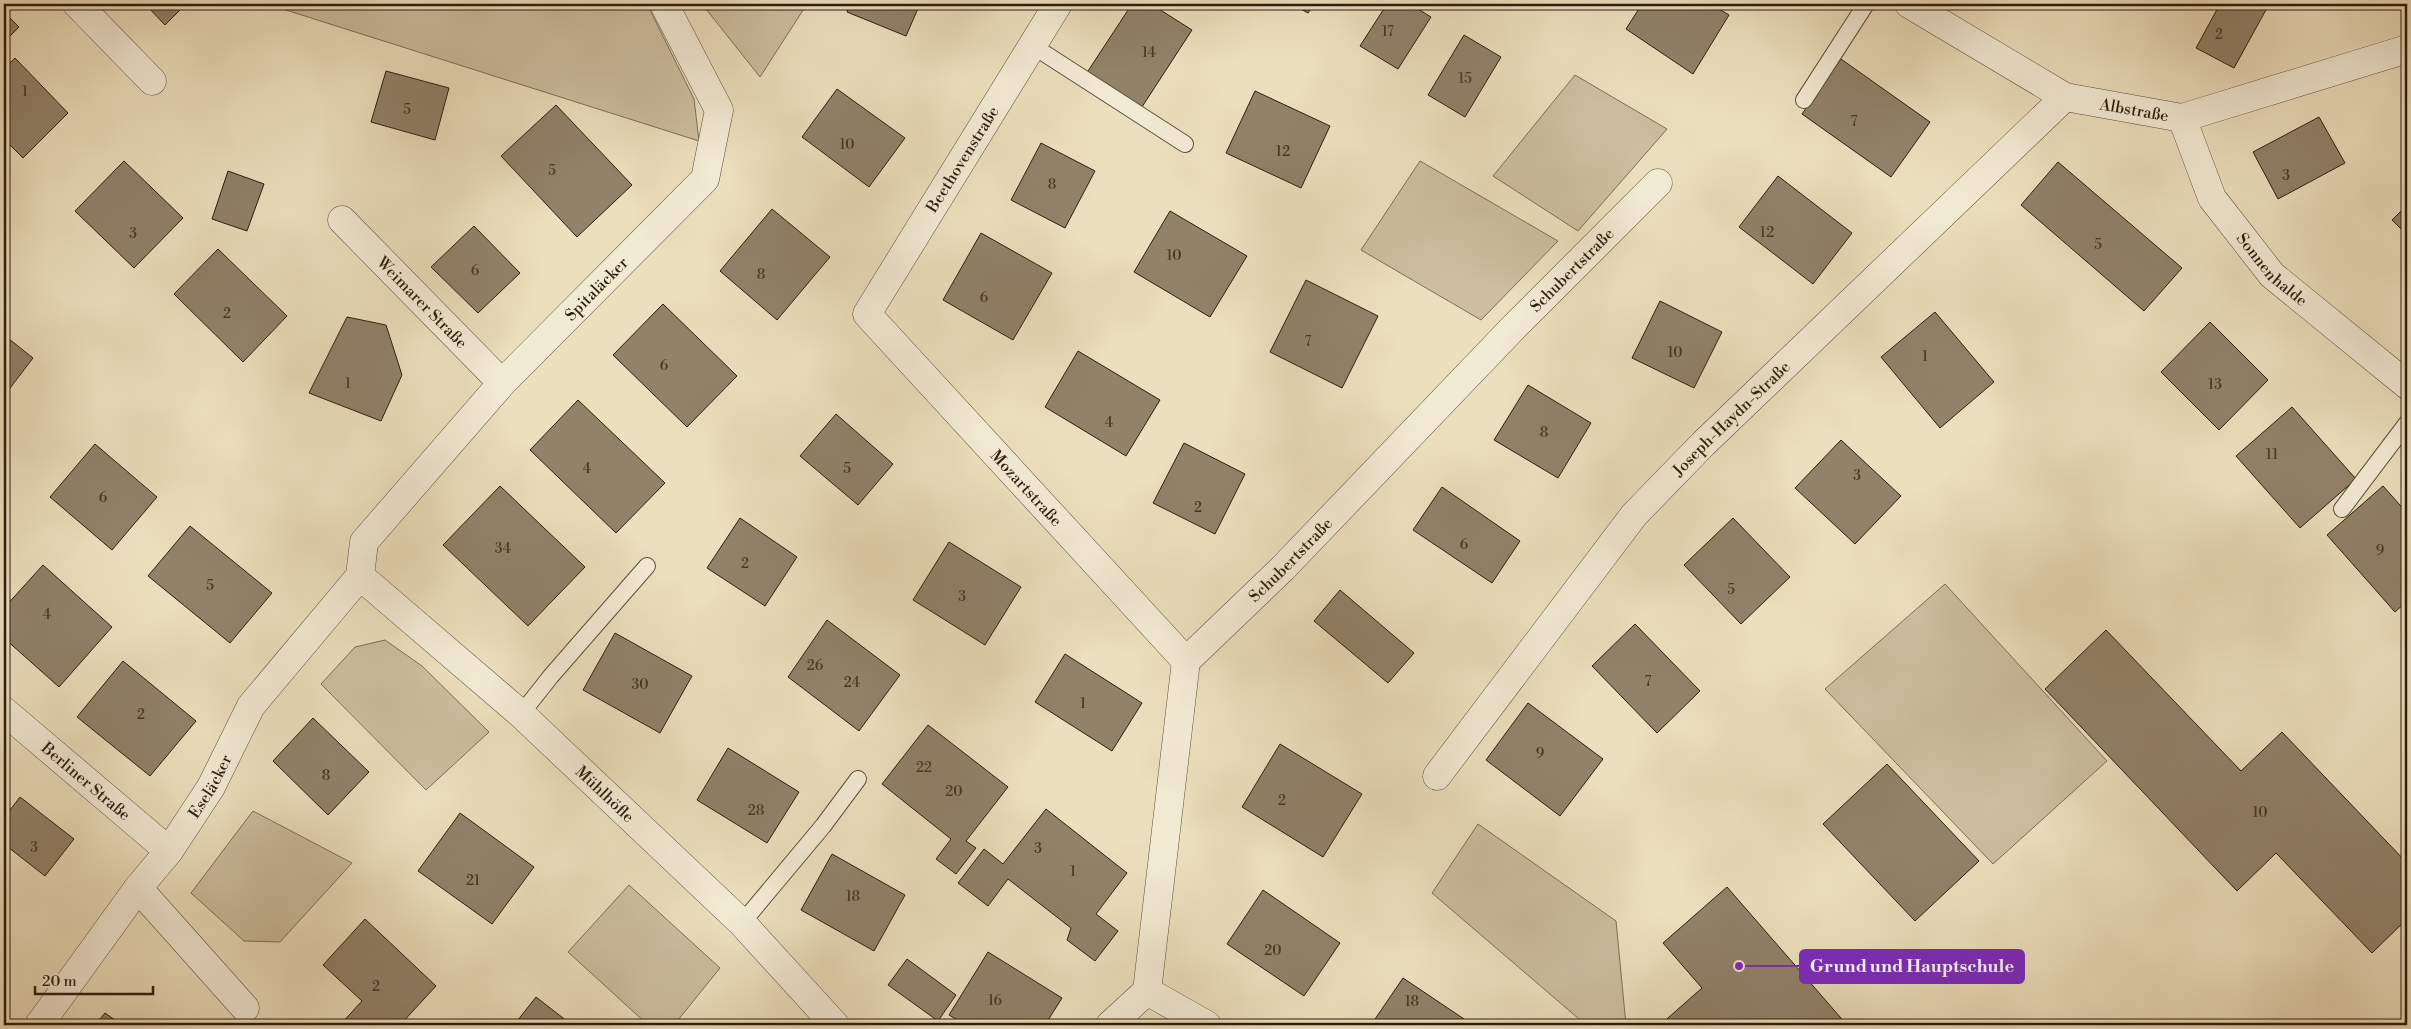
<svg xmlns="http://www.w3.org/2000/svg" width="2411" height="1029" font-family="'Libre Bodoni',serif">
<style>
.green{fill:#ccbe9f;stroke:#7d6e56}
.building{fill:#918269;stroke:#2e1d0e}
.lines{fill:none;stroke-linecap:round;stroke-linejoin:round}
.lane-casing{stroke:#5e4e3a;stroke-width:18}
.street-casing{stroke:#5e4e3a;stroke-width:29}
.lane{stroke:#f3ead4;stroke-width:16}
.street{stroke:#f3ead4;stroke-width:28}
.labels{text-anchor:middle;stroke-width:4;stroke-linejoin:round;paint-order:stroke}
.number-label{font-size:14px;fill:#473625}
.street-label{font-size:16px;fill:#2e1d0e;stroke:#f3ead4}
.leader{fill:none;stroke:#7b2cbf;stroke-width:2}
.callout-dot{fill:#7b2cbf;stroke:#f3ead4;stroke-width:2}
.callout{fill:#7b2cbf;stroke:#7b2cbf;stroke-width:2}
.callout-label{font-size:18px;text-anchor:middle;font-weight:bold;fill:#fff}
</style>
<rect width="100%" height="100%" fill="#ecdfbd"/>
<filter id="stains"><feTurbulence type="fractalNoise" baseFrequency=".004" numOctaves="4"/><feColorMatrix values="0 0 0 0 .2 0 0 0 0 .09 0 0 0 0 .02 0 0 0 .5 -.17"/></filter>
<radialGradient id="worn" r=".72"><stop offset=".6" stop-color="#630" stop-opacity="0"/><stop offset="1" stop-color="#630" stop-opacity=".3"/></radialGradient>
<!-- green -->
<path class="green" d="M267,4h380l47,95 5,42z
M702,4h105l-47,73z
M1575,75l92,54 -89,102 -85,-55z
M1420,161l138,80 -77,79 -120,-70z
M1945,584l162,177 -114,103 -168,-175z
M385,640l37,26 67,66 -63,58 -105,-106 34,-37z
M253,811l99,52 -72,79 -36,-1 -53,-48z
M1478,824l138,97 10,104h-40l-154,-132z
M629,885l91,83 -46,57h-26l-80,-73z"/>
<!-- building -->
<path class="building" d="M145,4h41l-21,21z
M850,4h70l-14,32 -59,-24z
M1132,4h19l41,26 -52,80 -54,-36z
M1292,4h22l-6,9z
M1387,4h23l21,13 -33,52 -38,-23z
M1642,4h69l18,11 -36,59 -67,-45z
M2220,4h38l9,4 -33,60 -38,-20z
M4,12l15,15 -15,15z
M1464,35l37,22 -36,60 -37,-22z
M15,58l53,55 -45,45 -19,-19v-70z
M1841,59l89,63 -39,55 -89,-63z
M386,71l63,17 -14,52 -64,-18z
M837,89l68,49 -36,49 -67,-50z
M1255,91l75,35 -29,62 -75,-35z
M556,105l76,80 -55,52 -76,-81z
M2319,117l26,46 -67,36 -25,-47z
M1041,143l54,28 -30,57 -54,-28z
M124,161l59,57 -49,50 -59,-57z
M2058,162l124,106 -38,43 -123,-106z
M228,171l36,13 -17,47 -35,-12z
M1778,176l74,57 -39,51 -74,-57z
M2407,205v30l-15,-15z
M772,209l58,48 -53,63 -57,-49z
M1170,211l77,45 -37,61 -76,-45z
M474,226l46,47 -42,40 -47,-46z
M981,233l71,40 -39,67 -70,-40z
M218,249l69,67 -44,46 -69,-68z
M1306,280l72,36 -36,72 -72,-36z
M1660,301l62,31 -28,56 -62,-30z
M663,304l74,72 -50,51 -74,-72z
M1935,312l59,70 -54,46 -59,-71z
M347,317l39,8 16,50 -21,46 -72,-28z
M2210,322l58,58 -49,50 -58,-58z
M4,335l29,23 -29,38z
M1078,351l82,49 -34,56 -81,-49z
M1528,385l63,38 -33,55 -64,-38z
M578,400l87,83 -49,50 -86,-83z
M2292,407l64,72 -56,49 -64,-72z
M836,414l57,50 -35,41 -58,-49z
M1841,440l60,56 -46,48 -60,-56z
M1184,443l61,31 -30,60 -62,-31z
M95,444l62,53 -45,53 -62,-53z
M500,486l85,81 -57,59 -85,-81z
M2383,486l24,27v88l-12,11 -68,-77z
M1442,487l78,54 -28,42 -79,-53z
M740,518l57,39 -32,49 -58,-38z
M1733,518l57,59 -49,47 -57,-59z
M190,526l82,67 -42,50 -82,-67z
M949,542l72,45 -36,58 -72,-45z
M43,565l69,62 -53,60 -55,-49v-30z
M1340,590l74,63 -26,30 -74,-62z
M827,620l73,55 -41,56 -71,-54z
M1635,624l65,67 -43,42 -65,-67z
M2106,630l135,141 41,-39 125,131v56l-35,34 -96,-100 -39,38 -192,-202z
M615,633l77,43 -32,57 -77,-43z
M1065,654l77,49 -30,48 -77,-49z
M123,661l73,60 -46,55 -73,-59z
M1528,703l75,56 -43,57 -74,-56z
M313,718l56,54 -41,43 -55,-54z
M928,725l80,62 -42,54 10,7 -20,26 -20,-15 15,-20 -69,-55z
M1280,744l82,50 -39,63 -81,-50z
M728,748l71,44 -32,51 -70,-43z
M1887,764l92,97 -64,60 -92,-97z
M20,797l54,42 -29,37 -41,-32v-26z
M1046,809l81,64 -31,41 22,17 -23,30 -28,-21 4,-12 -63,-49 -20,27 -30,-23 26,-34 19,15z
M460,813l74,54 -42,57 -74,-53z
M832,854l73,41 -31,56 -73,-41z
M1727,887l120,138h-187l42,-37 -39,-45z
M1263,890l77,53 -36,53 -77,-52z
M365,919l71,67 -36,39h-60l22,-24 -39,-36z
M988,952l74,46 -17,27h-79l-17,-10z
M907,959l49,36 -18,26 -50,-36z
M1403,978l67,45 -2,2h-97z
M536,997l36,28h-58z
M105,1013l17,12h-27z"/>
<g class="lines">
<defs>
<path id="lane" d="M1033,46l152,98
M1804,100l62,-96
M2342,509l65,-86
M521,714l30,-38 96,-110
M742,923l81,-97 35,-47"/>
<g id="street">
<path d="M77,4l75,77"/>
<path id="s1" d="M1058,4l-191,310 319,347"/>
<path id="s2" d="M1909,4l156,93 117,21 225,-69"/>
<path id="s3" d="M2182,118l30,80 60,77 135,110"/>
<path id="s4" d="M342,220l160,163"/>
<path id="s5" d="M360,576l161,138 221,209 93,102"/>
<path id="s6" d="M4,711l165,140"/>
<path id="s7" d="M1437,776l197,-261 69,-71 362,-347"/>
<path d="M138,888l107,120"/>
<path d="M1147,991l60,34"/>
<path id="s8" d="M39,1025l99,-137 31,-37 42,-64 40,-81 109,-130 4,-34 138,-159 203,-204 14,-69 -55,-106"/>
<path id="s9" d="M1110,1025l37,-34 39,-330 97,-93 230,-240 145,-145"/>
</g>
</defs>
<!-- lane casing -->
<use href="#lane" class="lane-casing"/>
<!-- street casing -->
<use href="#street" class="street-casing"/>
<!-- lane -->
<use href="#lane" class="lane"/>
<!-- street -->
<use href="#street" class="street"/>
</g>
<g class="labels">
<!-- number labels -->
<g class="number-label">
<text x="1388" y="36">17</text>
<text x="2219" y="39">2</text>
<text x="1149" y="57">14</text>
<text x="1465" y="83">15</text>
<text x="25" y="96">1</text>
<text x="407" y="114">5</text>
<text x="1854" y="126">7</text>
<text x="847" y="149">10</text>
<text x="1283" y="156">12</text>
<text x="552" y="175">5</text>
<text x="2286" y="180">3</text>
<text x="1052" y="189">8</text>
<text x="1767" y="237">12</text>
<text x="133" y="238">3</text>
<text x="2098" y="249">5</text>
<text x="1174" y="260">10</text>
<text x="475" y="275">6</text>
<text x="761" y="279">8</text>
<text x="984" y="302">6</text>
<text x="227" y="318">2</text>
<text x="1308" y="346">7</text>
<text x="1675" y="357">10</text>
<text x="1925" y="361">1</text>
<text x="664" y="370">6</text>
<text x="348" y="388">1</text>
<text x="2215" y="389">13</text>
<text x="1109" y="427">4</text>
<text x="1544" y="437">8</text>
<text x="2272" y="459">11</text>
<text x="587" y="473">4</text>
<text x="847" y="473">5</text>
<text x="1857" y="480">3</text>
<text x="103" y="502">6</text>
<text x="1198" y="512">2</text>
<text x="1464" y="549">6</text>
<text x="503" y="553">34</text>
<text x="2380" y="555">9</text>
<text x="745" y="568">2</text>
<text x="210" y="590">5</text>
<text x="1731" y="594">5</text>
<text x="962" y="601">3</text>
<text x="47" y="619">4</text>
<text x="815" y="670">26</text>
<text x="1648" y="686">7</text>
<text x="852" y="687">24</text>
<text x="640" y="689">30</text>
<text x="1083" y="708">1</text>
<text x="141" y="719">2</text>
<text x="1540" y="758">9</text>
<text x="924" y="772">22</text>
<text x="326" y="780">8</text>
<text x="954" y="796">20</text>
<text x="1282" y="805">2</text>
<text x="756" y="815">28</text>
<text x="2260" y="817">10</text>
<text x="34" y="852">3</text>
<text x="1038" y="853">3</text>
<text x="1073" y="876">1</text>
<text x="473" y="885">21</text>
<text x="853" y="901">18</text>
<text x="1273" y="955">20</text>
<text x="376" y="991">2</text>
<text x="995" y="1005">16</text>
<text x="1412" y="1006">18</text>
</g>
<!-- street labels -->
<g class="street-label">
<text dy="6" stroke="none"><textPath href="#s2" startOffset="252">Albstraße</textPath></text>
<text transform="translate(962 159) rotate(-58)" y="6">Beethovenstraße</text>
<text dy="6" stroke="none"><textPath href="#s3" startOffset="179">Sonnenhalde</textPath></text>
<text dy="6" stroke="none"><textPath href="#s9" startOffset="932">Schubertstraße</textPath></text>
<text dy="6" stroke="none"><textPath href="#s8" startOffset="932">Spitaläcker</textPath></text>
<text dy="6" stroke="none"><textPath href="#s4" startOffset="115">Weimarer Straße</textPath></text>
<text dy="6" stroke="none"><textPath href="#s7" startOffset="464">Joseph-Haydn-Straße</textPath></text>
<text dy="6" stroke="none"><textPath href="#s1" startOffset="600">Mozartstraße</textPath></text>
<text dy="6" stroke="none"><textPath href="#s9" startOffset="528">Schubertstraße</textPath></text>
<text dy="6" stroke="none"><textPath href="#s6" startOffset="108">Berliner Straße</textPath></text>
<text dy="6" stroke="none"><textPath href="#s8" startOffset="294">Eseläcker</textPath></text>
<text dy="6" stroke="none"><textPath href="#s5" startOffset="328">Mühlhöfle</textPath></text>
</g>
</g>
<!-- callouts -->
<path class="leader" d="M1739 966L1800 966"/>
<circle class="callout-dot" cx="1739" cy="966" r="5"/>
<rect class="callout" x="1800" y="950" width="224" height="33" rx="5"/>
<g class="callout-label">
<text x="1912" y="972">Grund und Hauptschule</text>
</g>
<!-- margin -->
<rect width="2411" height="1029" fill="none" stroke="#ecdfbd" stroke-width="20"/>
<rect x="5" y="5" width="2401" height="1019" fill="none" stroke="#2e1d0e" stroke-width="2.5"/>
<rect x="10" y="10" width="2391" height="1009" fill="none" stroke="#2e1d0e"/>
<!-- scale -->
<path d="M35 986v8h118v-8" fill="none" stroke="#2e1d0e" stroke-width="2.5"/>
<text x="42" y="986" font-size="15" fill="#2e1d0e" stroke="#f3ead4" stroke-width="4" paint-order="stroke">20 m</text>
<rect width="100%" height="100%" filter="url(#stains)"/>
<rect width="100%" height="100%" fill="url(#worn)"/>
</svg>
